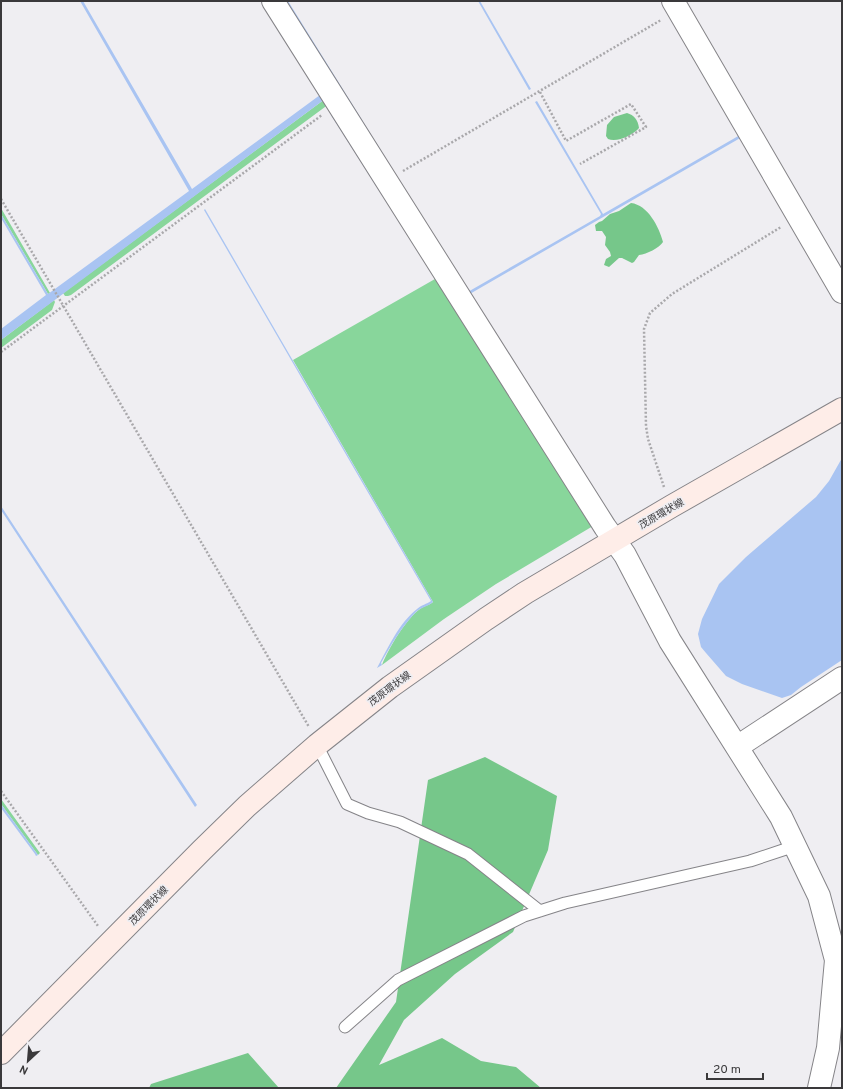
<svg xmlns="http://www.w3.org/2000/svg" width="843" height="1089" font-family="Overpass,'Noto Sans JP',sans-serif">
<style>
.green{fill:#88d69b}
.forest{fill:#76c78a}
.water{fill:#a9c4f2}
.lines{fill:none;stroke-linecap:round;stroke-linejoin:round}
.service-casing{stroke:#858488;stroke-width:13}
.minor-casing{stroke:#858488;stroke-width:24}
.secondary-casing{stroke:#858488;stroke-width:24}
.path{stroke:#a9a8ab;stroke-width:2.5;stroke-dasharray:2 2;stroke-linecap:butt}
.service{stroke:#fff;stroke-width:11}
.minor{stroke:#fff;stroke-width:22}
.secondary{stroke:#feede8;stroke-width:22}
.labels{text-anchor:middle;stroke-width:3.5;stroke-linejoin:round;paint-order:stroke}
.street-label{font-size:10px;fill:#3a393b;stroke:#efeef2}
</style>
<rect width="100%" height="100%" fill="#efeef2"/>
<!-- green -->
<path class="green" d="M325,99l4,5 -258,191 -3,1h-3l-2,-3z
M1,208l49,85 -2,1 -47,-80z
M435,279l158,247 -97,58 -52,35 -62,46c6,-16 24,-46 38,-56 4,-3 10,-4 13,-7l-140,-242z
M54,300l1,2 -3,8 -51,38v-8z
M1,799l39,54 -2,2 -37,-51z"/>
<!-- forest -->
<path class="forest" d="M627,113c7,2 11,7 12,15 -6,7 -22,15 -31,11l-2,-3 1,-11 7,-8z
M631,203c17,2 28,24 32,39 -4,6 -16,12 -24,13l-5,7 -2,1 -10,-5h-3l-10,9 -5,-2 2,-6 5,-3 -1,-4 -5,-7 1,-8 -4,-6h-6l-1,-6 4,-3 3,-1 8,-7 9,-3z
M485,757l72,39 -9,54 -35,82 -58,42 -51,46 -25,45 63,-27 39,23 35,6 25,21h-205l60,-86 32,-222z
M248,1053l31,35h-130l2,-4z"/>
<!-- water -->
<path class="water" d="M80,1h3l109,188 128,-94 -59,-94h3l61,98 -324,241v-11l45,-34 -45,-77v-4l47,80 141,-103z
M286,1h2l102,164h-1z
M478,1h2l51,88 -2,1z
M537,101l66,113 137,-79 2,2 -274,158 -2,-2 134,-77 1,-2 -66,-112z
M332,114l258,408 -259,-407z
M205,209l228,393c-4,4 -11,5 -16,9 -15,15 -26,34 -36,52l1,2 -5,3c11,-20 22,-45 40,-59 4,-4 10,-5 14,-8l-227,-391z
M842,458v202l-41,27 -10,8 -9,3 -40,-14 -16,-8 -20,-23 -5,-6 -3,-13 4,-15 17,-35 27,-27 70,-60 13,-16z
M1,506l196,299 -2,2 -194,-297z
M1,804l37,51 -2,1 -1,-2 -34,-46z"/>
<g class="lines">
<defs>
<path id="service" d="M317,745l30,59 21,9 32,9 68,32 72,57
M345,1027l53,-47 126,-64 41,-13 185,-42 45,-15"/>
<path id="minor" d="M273,1l332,526 20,28 45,86 111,176 38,79 17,64 -8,88 -9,40
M673,1l169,291
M737,747l105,-69"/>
<path id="secondary" d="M1,1053l201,-203 45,-44 70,-61 73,-58 96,-68 39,-26 147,-87 170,-97"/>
</defs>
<!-- service casing -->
<use href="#service" class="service-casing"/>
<!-- minor casing -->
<use href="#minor" class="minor-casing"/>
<!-- secondary casing -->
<use href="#secondary" class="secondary-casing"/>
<!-- path -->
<path class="path" d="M540,92l26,49 65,-37 15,23 -66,37
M403,171l258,-151
M1,199l308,528
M1,352l321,-237
M664,487l-16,-48 -2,-13 -2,-97 6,-16 22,-19 109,-67
M1,791l97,135"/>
<!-- service -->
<use href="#service" class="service"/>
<!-- minor -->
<use href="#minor" class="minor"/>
<!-- secondary -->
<use href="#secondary" class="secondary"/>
</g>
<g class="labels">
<!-- street labels -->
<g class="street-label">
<text transform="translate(661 513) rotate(-30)" y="4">茂原環状線</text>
<text transform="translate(389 688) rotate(-37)" y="4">茂原環状線</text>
<text transform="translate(148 905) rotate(-45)" y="4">茂原環状線</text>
</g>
</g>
<!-- border -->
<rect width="843" height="1089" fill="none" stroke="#3a393b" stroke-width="4"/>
<!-- north arrow -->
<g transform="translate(28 1061) rotate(206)" stroke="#efeef2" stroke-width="3" paint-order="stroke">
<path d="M0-3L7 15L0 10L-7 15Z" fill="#3a393b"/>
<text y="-6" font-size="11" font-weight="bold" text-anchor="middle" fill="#3a393b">N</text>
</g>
<!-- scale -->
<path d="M707 1073v6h56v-6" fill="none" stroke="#3a393b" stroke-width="2"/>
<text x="713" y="1073" font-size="12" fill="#3a393b" stroke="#efeef2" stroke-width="3" paint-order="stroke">20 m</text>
</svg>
